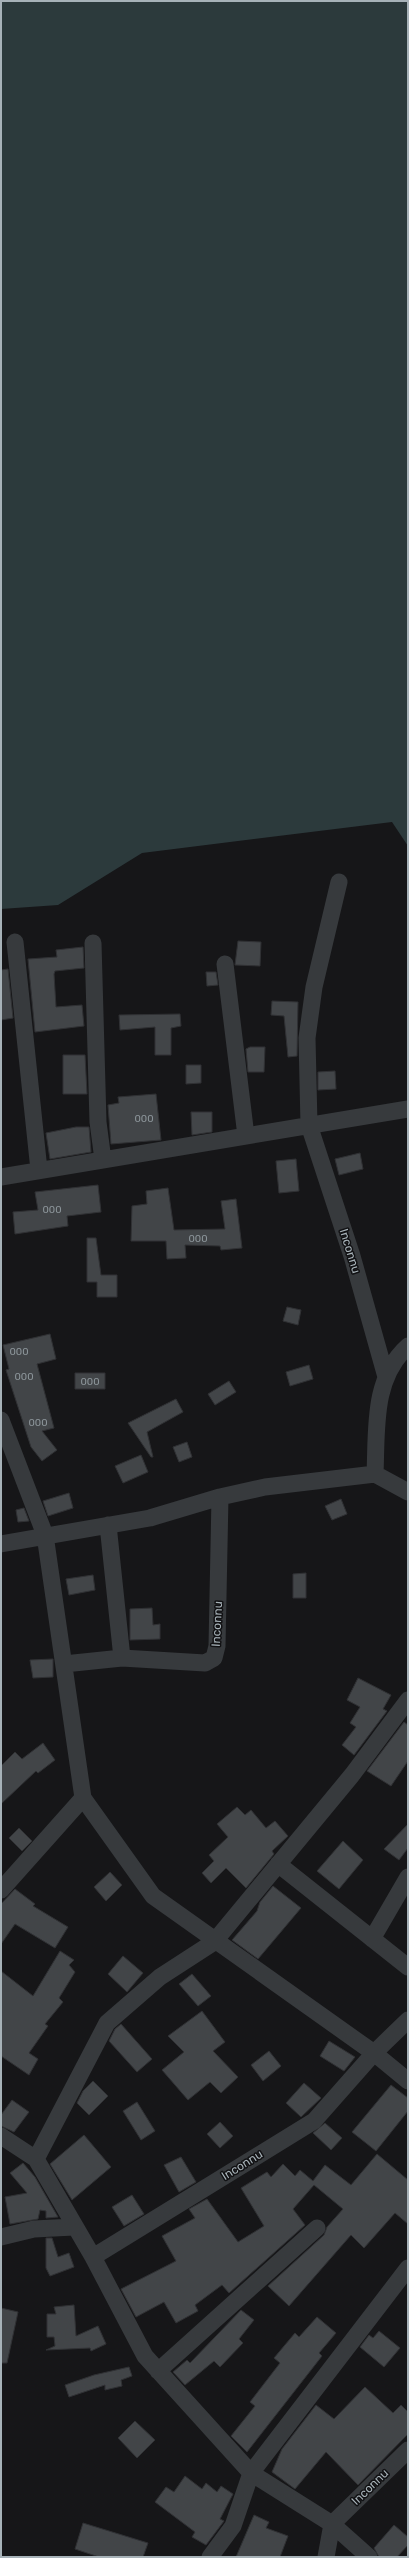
<svg xmlns="http://www.w3.org/2000/svg" width="409" height="2558" font-family="Rubik,sans-serif">
<style>
.water{fill:#2c3a3c}
.building{fill:#424548;stroke:#303134}
.lines{fill:none;stroke-linecap:round;stroke-linejoin:round}
.minor{stroke:#373a3d;stroke-width:17}
.labels{text-anchor:middle;stroke-width:3;stroke-linejoin:round;paint-order:stroke}
.number-label{font-size:10px;fill:#8e979c}
.street-label{font-size:12px;fill:#a7b2b8;stroke:#111113}
</style>
<rect width="100%" height="100%" fill="#161618"/>
<!-- water -->
<path class="water" d="M1,1h407v845l-16,-24 -250,31 -84,52 -57,4z"/>
<!-- building -->
<path class="building" d="M238,941l23,1 -1,24 -25,-1z
M83,947l1,21 -29,3 -1,3 2,33 26,-2 2,21 -49,6 -7,-73 29,-2 -1,-7z
M8,969l5,49 -12,2v-50z
M206,972h10l2,13 -11,1z
M272,1001l26,1 -1,54 -9,1 -4,-41 -13,-1z
M180,1014l1,12 -10,2v27h-16v-28l-35,3 -1,-15z
M250,1047h15l-1,25h-16l-2,-23z
M63,1055h22l2,39h-24z
M186,1065h15v18l-15,1z
M335,1071l1,18 -18,1v-18z
M156,1094l5,46 -50,4 -3,-39 11,-2 -1,-6z
M191,1112h21v20l-20,3z
M76,1127h13l2,25 -41,7 -4,-26z
M360,1153l3,16 -24,6 -4,-16z
M296,1159l3,32 -20,2 -3,-32z
M98,1185l3,27 -34,4 1,10 -53,8 -2,-22 25,-2 -3,-18z
M168,1188l6,42 51,-1 -4,-28 15,-2 6,49 -21,2 -1,-4 -35,-1 1,13 -19,1 -1,-18h-35l1,-35 15,-2 -1,-13z
M87,1238h9l5,37h16v22h-20v-15h-10z
M287,1307l14,3 -3,15 -15,-4z
M50,1334l6,25 -19,5 17,64 -12,3 15,19 -15,11 -11,-14 -25,-77 3,-1 -6,-24z
M309,1365l4,14 -23,7 -4,-14z
M75,1373h30v16h-30z
M229,1381l7,11 -21,13 -7,-11z
M176,1399l7,13 -36,20 6,25h-2l-23,-34z
M187,1442l5,15 -13,5 -6,-15z
M141,1455l7,17 -25,11 -8,-17z
M69,1493l4,15 -25,8 -5,-15z
M341,1499l6,15 -15,6 -7,-14z
M24,1508l5,13 -11,1 -2,-12z
M306,1573v25h-13v-24z
M93,1575l2,15 -26,5 -3,-16z
M152,1608l1,17 7,-1v15l-30,1v-31z
M53,1659v18l-20,1 -3,-18z
M358,1678l33,17 -8,14 4,2 -33,44 -12,-10 14,-18 -6,-4 10,-16 -13,-7z
M404,1722l4,3v36l-17,25 -24,-15z
M43,1743l12,17 -17,13 -2,-2 -35,33v-38l14,-14 7,7z
M237,1807l8,8 6,-5 15,18 9,-7 13,15 -16,15 2,3 -28,34 -20,-20 -15,15 -9,-10 12,-12 -5,-6 19,-18 -11,-13z
M408,1824v24l-9,12 -15,-11z
M19,1828l13,13 -10,10 -13,-13z
M343,1841l20,19 -24,29 -22,-18z
M110,1872l12,13 -16,16 -12,-14z
M273,1886l28,22 -43,51 -26,-19 25,-29 3,-9z
M15,1889l20,15 -2,2 35,21 -13,21 -40,-24 -14,20v-40z
M60,1951l14,9 -5,5 6,7 -16,26 4,4 -18,22 3,2 -19,27 9,6 -9,16 -28,-19v-85l32,25z
M123,1956l20,17 -16,19 -19,-18z
M192,1974l19,22 -13,10 -19,-22z
M202,2011l23,31 -12,9 25,26 -17,16 -11,-11 -22,18 -26,-30 22,-18 -16,-16z
M121,2024l31,35 -15,13 -28,-31 6,-12z
M329,2041l26,16 -11,14 -24,-15z
M269,2051l12,15 -18,15 -12,-16z
M93,2081l15,15 -19,19 -12,-12 6,-12z
M304,2083l17,15 -20,19 -15,-14z
M391,2085l17,13v13l-32,40 -24,-19z
M12,2100l17,12 -15,20 -13,-6v-11z
M137,2102l18,29 -14,9 -18,-29z
M220,2122l13,14 -13,12 -13,-14z
M325,2123l17,15 -11,12 -18,-17z
M84,2135l27,32 -39,33 -22,-36z
M377,2154l31,26v44l-13,-11 -31,35 -13,-13 -62,71 -21,-20 56,-51 3,-8 16,-18 -29,-24 -21,24 12,16 -76,68 -7,-8 -27,20 3,6 -22,12 -12,-21 -28,15 -15,-28 55,-28 -14,-25 33,-18 -6,-9 18,-10 31,43 26,-16 -23,-38 26,-16 4,5 12,-13 12,12 5,-6 13,11 12,-16 26,20z
M181,2157l15,25 -17,10 -15,-27z
M23,2163l12,14 23,40 -12,1v-7l-6,-1 -2,9 -28,5 -5,-27 22,-4 -17,-20z
M132,2195l12,19 -20,12 -12,-19z
M46,2238h6l6,19 11,-4 5,14 -24,9 -4,-8z
M74,2305l2,31 22,-10 8,18 -15,7 -1,-3 -44,2 9,-4 -1,-9h-7v-23h9l-2,-7z
M1,2308l17,4 -11,51h-6z
M241,2310l13,10 -15,19 4,4 -23,24 -6,-6 -29,24 -12,-13 14,-12 3,3z
M317,2317l19,16 -17,20 3,3 -75,96 -16,-16 24,-30 -5,-4 30,-39 -6,-5 21,-25 4,4z
M379,2331l21,17 -16,19 -24,-20 9,-12 4,3z
M129,2367l3,9 -11,4 1,6 -17,4v-5l-36,12 -4,-12 29,-10z
M365,2387l28,26 8,-8 7,7v22l-50,51 -32,-33 -31,37 -23,-17 10,-23 34,-44 18,14z
M135,2421l20,19 -18,18 -19,-20z
M185,2476l17,13 4,-6 11,9 4,-6 12,8 -13,25 4,2 -18,24 -14,-8 3,-5 -40,-30 11,-15 8,5z
M254,2515l15,7 -3,6 22,8 -8,21h-44z
M83,2523l65,20 -5,14h-44l-24,-8z
M394,2525l14,12v8l-11,12h-18l-5,-9z"/>
<g class="lines">
<!-- minor -->
<path class="minor" d="M339,882l-25,105 -7,51 2,87 43,131 34,121
M15,942l24,228
M93,943l5,179 5,38
M225,964l21,172
M1,1177l407,-68
M1,1420l44,115 38,263 70,98 221,157 34,28
M375,1474l33,18
M1,1544l149,-26 70,-21 45,-10 110,-13c2,-44 -3,-96 33,-128
M122,1658l83,5 9,-5 3,-12 3,-149
M64,1664l58,-6 -14,-133
M278,1864l130,103
M1,1890l82,-92
M372,1939l36,-62
M1,2136l35,23 57,98 52,99 106,117 81,51 37,33
M36,2159l71,-136 53,-46 54,-35 138,-167 56,-75
M1,2237l33,-8 40,-2
M93,2257l221,-136 60,-68 34,-33
M158,2371l159,-143
M210,2557l23,-31 18,-53 157,-205
M326,2557l6,-33 76,-74"/>
</g>
<g class="labels">
<!-- number labels -->
<g class="number-label">
<text x="144" y="1122">000</text>
<text x="52" y="1213">000</text>
<text x="198" y="1242">000</text>
<text x="19" y="1355">000</text>
<text x="24" y="1380">000</text>
<text x="90" y="1385">000</text>
<text x="38" y="1426">000</text>
</g>
<!-- street labels -->
<g class="street-label">
<text transform="translate(350 1251) rotate(73)" y="4">Inconnu</text>
<text transform="translate(217 1624) rotate(-87)" y="4">Inconnu</text>
<text transform="translate(242 2165) rotate(-32)" y="4">Inconnu</text>
<text transform="translate(370 2487) rotate(-44)" y="4">Inconnu</text>
</g>
</g>
<!-- border -->
<rect width="409" height="2558" fill="none" stroke="#a7b2b8" stroke-width="4"/>
</svg>
